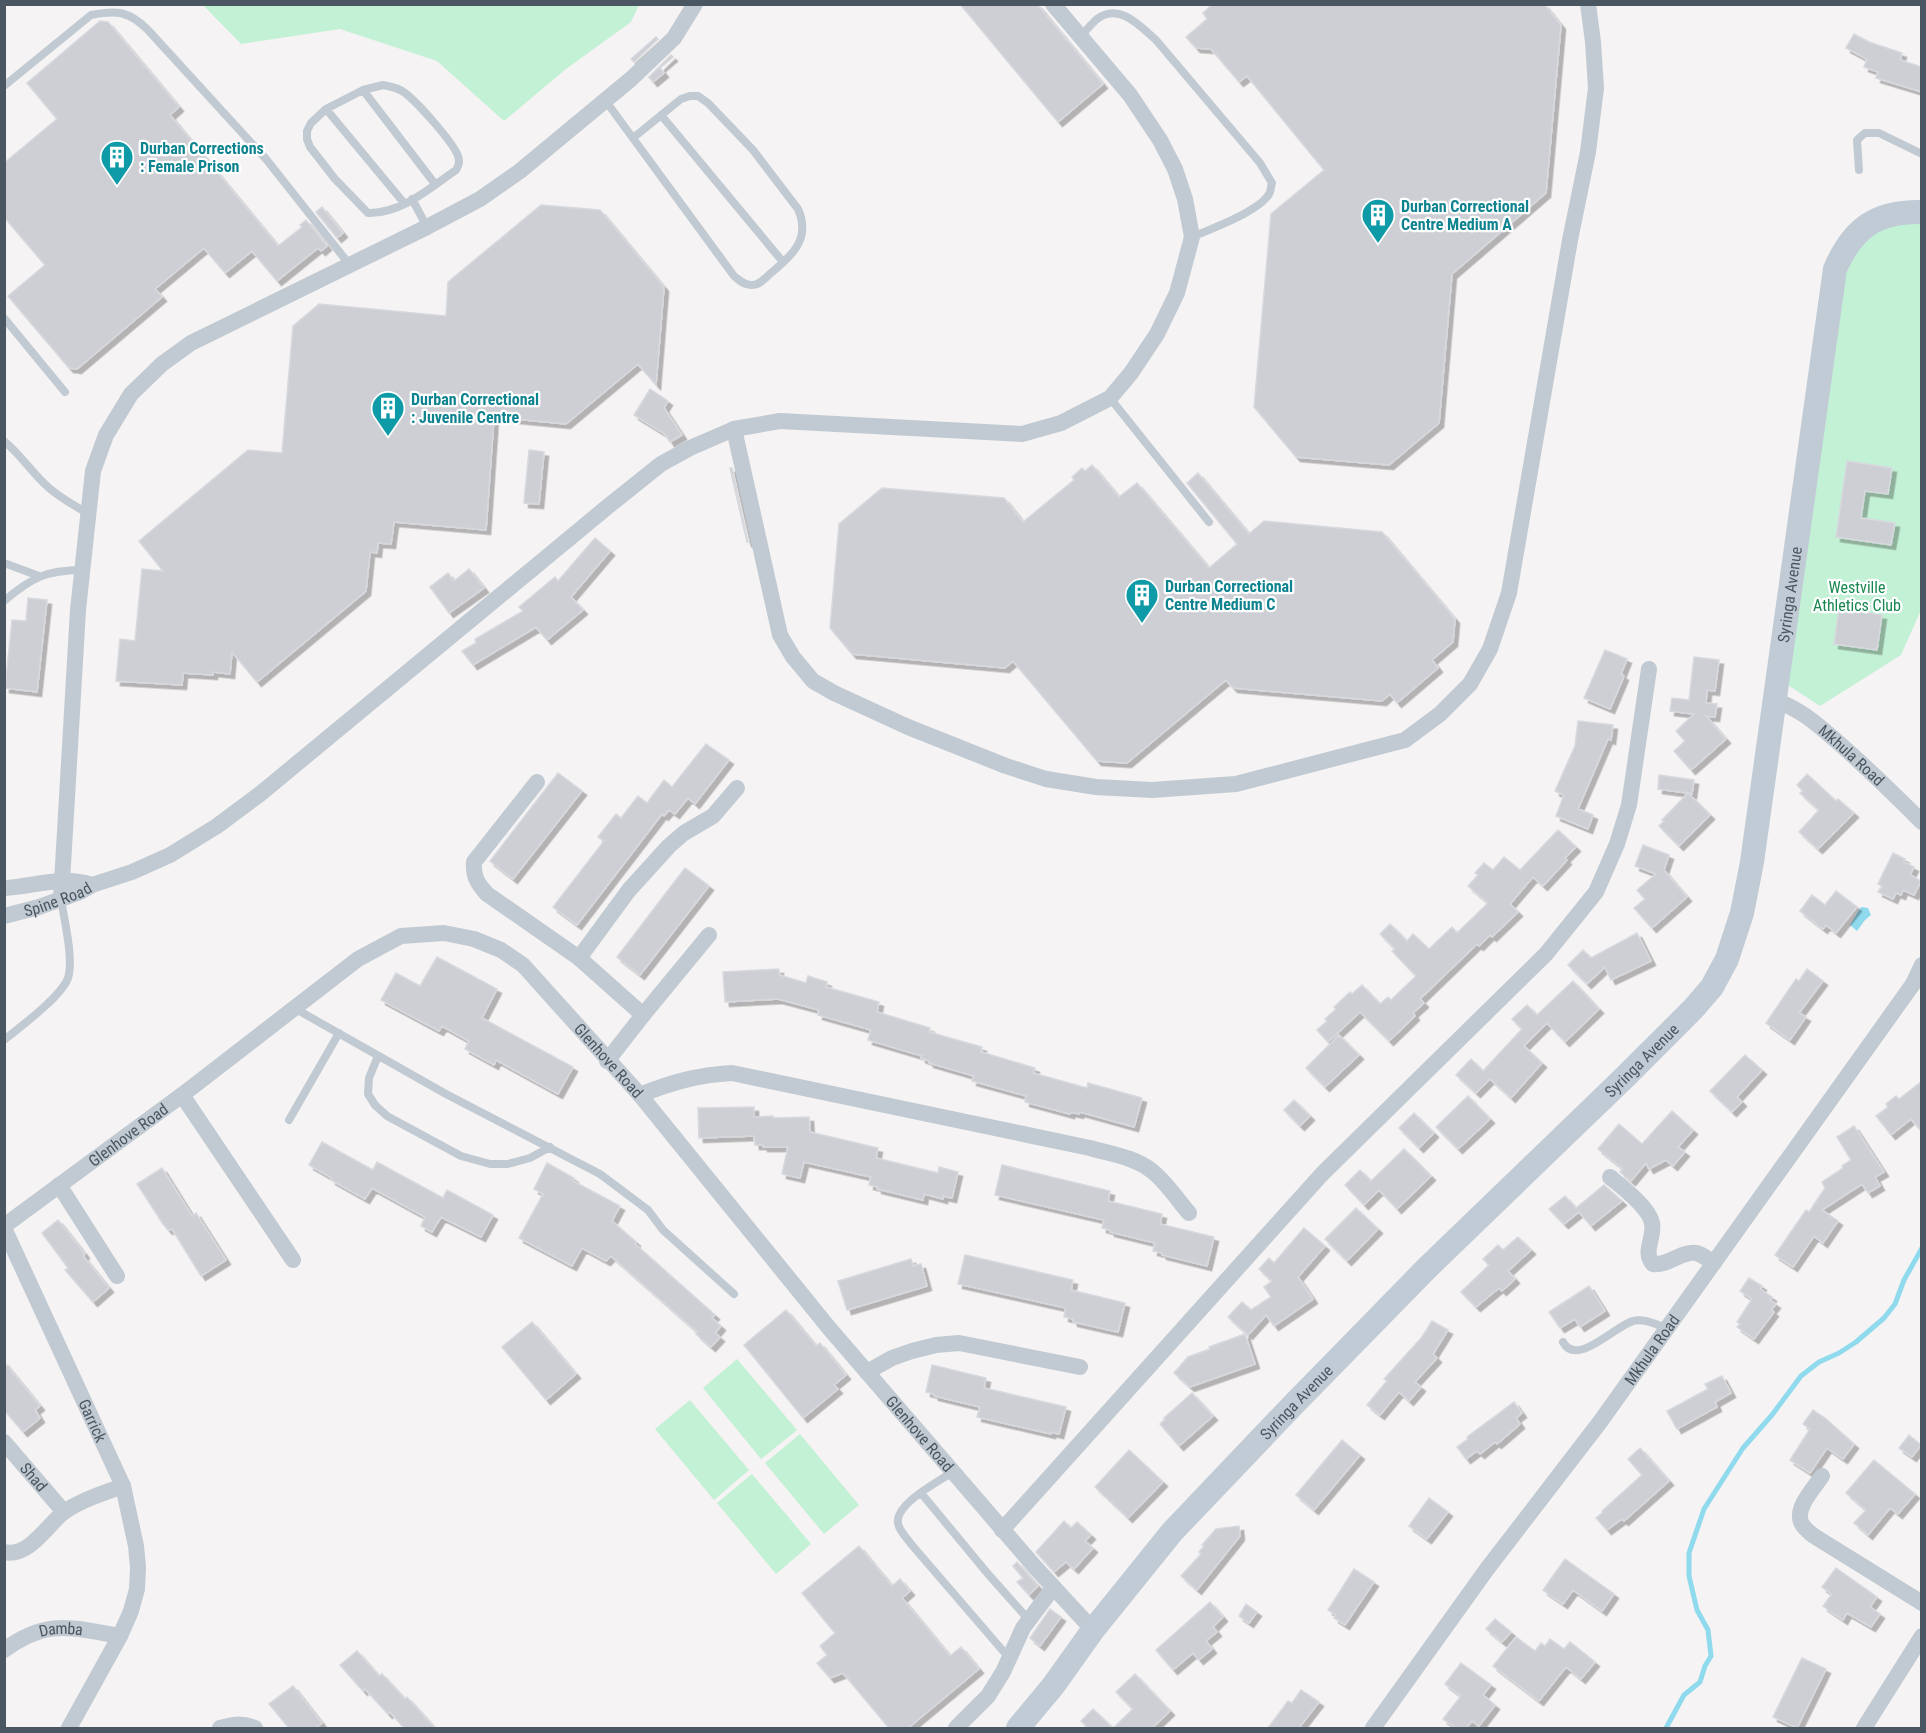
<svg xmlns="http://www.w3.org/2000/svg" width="1926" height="1733" font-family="'Roboto Condensed',sans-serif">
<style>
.green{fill:#c3f1d5}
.water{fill:#90daee}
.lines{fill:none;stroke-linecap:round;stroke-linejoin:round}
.stream{stroke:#90daee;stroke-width:5}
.building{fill:#cdcfd5;stroke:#d7d9de;stroke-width:1.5;filter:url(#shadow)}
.lane{stroke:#c1cad2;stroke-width:8}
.street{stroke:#c1cad2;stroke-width:16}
.secondary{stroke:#c1cbd6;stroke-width:24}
.labels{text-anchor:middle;stroke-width:4.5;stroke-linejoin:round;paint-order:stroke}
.culture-label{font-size:16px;font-weight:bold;fill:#0d838f;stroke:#fff;text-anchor:start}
.park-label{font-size:16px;fill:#17864f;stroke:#fff}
.street-label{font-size:16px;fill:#4a5661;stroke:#fff}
</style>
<defs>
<filter id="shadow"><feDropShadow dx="4.5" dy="4.5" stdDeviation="0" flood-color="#0004"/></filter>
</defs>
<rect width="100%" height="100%" fill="#f5f3f3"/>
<!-- green -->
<path class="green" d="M203,5h436l-8,17 -65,47 -62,52 -67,-60 -97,-32 -99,15z
M1921,213v397l-20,45 -81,51 -40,-26 56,-411 21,-35z
M737,1359l60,71 -36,29 -58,-71z
M690,1400l59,70 -35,30 -59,-71z
M800,1434l59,71 -35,29 -59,-71z
M752,1474l59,70 -35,30 -59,-71z"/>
<!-- water -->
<path class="water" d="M1861,907l7,1 3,7 -6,5 -8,11 -7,-6z"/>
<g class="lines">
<!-- stream -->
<path class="stream" d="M1666,1728l18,-33 16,-13 5,-16 6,-10 -3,-26 -11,-20 -8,-34v-23l15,-44 39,-61 29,-33 29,-39 18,-14 20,-9 17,-11 28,-24 11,-14 9,-24 18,-32"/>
</g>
<!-- building -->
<path class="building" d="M960,4h77l66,80 -45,38z
M1213,4h331l17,21 -15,168 -94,81 -13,149 -50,42 -93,-8 -42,-50 17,-193 53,-44 -77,-94 -8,6 -28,-33 -15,-1 -10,-11 21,-18 -4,-6z
M100,21l8,1 71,85 -9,8 108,131 24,-19 -2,-2 6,-5 21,26 -6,5 -3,-3 -41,33 -25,-30 -27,22 -21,-25 -49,41 7,8 -85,72 -8,-1 -61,-72 37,-31 -41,-48v-54l53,-44 -30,-36z
M1854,34l15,8 33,11 -2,7 22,7v25l-46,-14 2,-6 -14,-5 3,-8 -21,-11z
M656,37l2,2 -24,23 -3,-3z
M671,55l2,2 -13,11 4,5 -11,9 -4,-5 -1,1z
M541,205l59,5 64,77 -8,98 -18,-21 -72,60 -72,-7 -8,113 -92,-8 -3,22 -13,-1 -1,10 -7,-1 -4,39 -109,91 -25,-30 -2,22 -17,-2v3l-30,-2 -1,12 -66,-4 4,-42 15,2 7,-72 21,2 -24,-30 109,-91 34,3 11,-127 26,-22 127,12 2,-34z
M322,207l21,26 -6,5 -21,-26z
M650,389l18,12 -4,7 18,27 -12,7 -5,-8 -31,-19z
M529,450l15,2 -5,52 -15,-1z
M1847,461l45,7 -4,26 -23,-3 -4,27 34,5 -4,22 -55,-8z
M1092,465l27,32 18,-14 72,85 28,-24 -50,-61 11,-10 51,61 15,-13 118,11 73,87 -2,23 -21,18 6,8 -41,35 -7,-9 -8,7 -149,-13 -7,-8 -99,83 -30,-2 -84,-100 -8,7 -153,-14 -22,-26 9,-104 43,-36 122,10 19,24 51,-42 -2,-3 10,-9 3,3z
M730,468h2l16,74h-1z
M595,538l15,13 -39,46 12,13 -36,30 -11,-13 -63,38 -11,-14 14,-8 -1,-4 48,-28 -4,-4 36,-30 3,4z
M469,569l15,19 -35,25 -19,-26 18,-14 6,8z
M28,598l19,2 -10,92 -32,-4 7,-68 14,1z
M1839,608l43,7 -5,35 -43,-6z
M1605,650l22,9 -6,15 3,2 -14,33 -26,-11z
M1694,657l25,3 -4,31 -8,-1 -1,13 11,1 -2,13 -9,-1 20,23 -35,31 -17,-19 11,-10 -9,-10 18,-17 -24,-3 2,-13 17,2z
M1578,721l35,4 -2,15 -3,-1 -30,70 15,6 -5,14 -32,-13 8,-21 -9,-4 20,-45z
M706,744l23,16 -34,44 -7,-6 -13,16 -6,-4 -5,6 -2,-2 -85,111 -24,-18 51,-66 -6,-4 18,-23 5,4 17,-22 9,7 17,-23 8,7z
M558,773l24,18 -69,88 -23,-18z
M1807,774l29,27 2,-2 16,14 -36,36 -19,-17 20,-22 -19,-17 3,-2 -6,-6z
M1659,775l35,5 -2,14 -4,-1 22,22 -31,31 -20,-20 5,-5 -2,-1 26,-27 -30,-4z
M1558,830l18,17 -11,11 2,2 -24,26 -10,-9 -23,27 8,8 -26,25 -2,-2 -11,11 -2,-2 -57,55 4,4 -11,10 2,3 -26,25 -29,-29 -32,30 -11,-12 10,-9 -2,-2 11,-10 -2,-2 16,-15 2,2 10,-9 18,19 8,-7 3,3 25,-24 -24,-25 3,-2 -15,-15 10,-10 17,17 6,-7 16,15 23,-22 5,6 31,-30 -20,-17 10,-11 -3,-2 9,-10 9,7 11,-13 16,13z
M1643,845l26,10 -5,15 23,27 -35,31 -18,-20 11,-9 -8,-9 19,-16 -21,-8z
M1893,853l12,6 -1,3 10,5 -4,8 11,6 -7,14 -11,-5 -2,5 -5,-2 -3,6 -15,-7 4,-6 -4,-2z
M685,868l24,18 -69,89 -23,-18z
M1836,891l21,16 -21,26 -10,-8 -3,4 -23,-18 12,-16 13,10z
M1637,933l14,28 -40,19 -6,-13 -18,17 -19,-19 15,-15 8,8z
M437,957l60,32 -15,29 91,49 -15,27 -62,-34 -2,5 -29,-16 4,-8 -27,-15 -3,5 -58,-31 15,-27 24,13z
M779,969v6l27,8 2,-7 19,6 -1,5 53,15 -2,10 53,16 -1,4 53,15 -1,5 54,16 -2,5 54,15 1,-5 54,15 -8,29 -54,-15 -1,2 -8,-2 -1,2 -45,-12 1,-6 -54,-15 2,-5 -45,-13v-2l-8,-3 1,-2 -54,-16 3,-10 -53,-15 1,-5 -41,-11 -53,3 -2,-30z
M1807,969l16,12 -24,32 7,4 -16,23 -24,-17 30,-44 3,2z
M1573,981l26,28 -34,33 -18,-19 -23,23 18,17 -31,35 -21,-19 -14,14 -20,-18 15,-16 12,12 39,-42 -10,-10 15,-14 10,10z
M1339,1035l20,20 -34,32 -19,-19z
M1745,1055l17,15 -25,27 5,5 -10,10 -22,-21z
M1922,1081v51l-11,-13 -20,16 -15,-19 12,-9 -2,-3 10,-8 3,3z
M1468,1096l22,23 -32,30 -22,-22z
M1294,1100l16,16 -10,10 -16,-16z
M754,1107v10l19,-1v2l36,-1 1,15 68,16 -2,10 62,15 1,-6 19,5 -6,26 -9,-2v3l-19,-5 -1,6 -46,-11 1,-2 -9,-2 2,-8 -67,-15 -4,16 -18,-4 6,-27h-25v-2h-8l-1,-9 -55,2 -1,-30z
M1672,1111l21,19 -15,17 7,5 -12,14 -7,-6 -17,9 -3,-6 -15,18 -11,-9 3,-3 -25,-20 21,-25 23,20z
M1414,1113l20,20 -15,15 -20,-20z
M1854,1126l30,46 -9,5 5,9 -12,7 -6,-9 -40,26 16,11 -15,22 -9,-7 -21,31 -18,-12 31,-45 3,2 16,-24 -3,-6 21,-14 -1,-2 9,-6 -14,-23z
M322,1142l51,28 4,-8 66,36 4,-8 46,25 -12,22 -40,-20 -9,15 -11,-6 4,-9 -53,-29 -7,11 -34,-19 1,-2 -23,-13z
M1404,1149l27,27 -34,33 -18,-19 -15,15 -19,-20 15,-15 11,11z
M547,1163l27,15 -1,3 47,25 -8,15 24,21 -1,2 80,71 -3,3 9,8 -6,7 5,4 -9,10 -15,-13 1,-2 -86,-76 -5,5 -24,-13 -10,18 -53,-28 24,-44 -9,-5z
M1002,1165l108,26 -2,10 54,13 -2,10 54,13 -7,29 -45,-11v-2l-9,-2 2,-8 -45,-11v-2l-8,-2 2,-8 -109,-25z
M162,1168l30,48 4,-3 30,47 -25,16 -29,-47 -4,1 -5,-6 -26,-40z
M1604,1185l18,16 -31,25 -12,-14 -15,12 -15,-15 16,-13 11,12z
M1356,1208l22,21 -31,32 -22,-22z
M58,1220l27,34 -2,2 26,32 -16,14 -28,-32 3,-2 -26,-35z
M1304,1228l21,18 -27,31 15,22 -39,27 -8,-11 -18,20 -20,-18 14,-15 9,8 20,-13 -7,-10 8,-6 -13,-12 10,-11 5,5z
M1518,1237l13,13 -23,21 7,8 -13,12 -3,-3 -23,19 -15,-15 28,-27 -6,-6 15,-14 5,5z
M965,1255l108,25 -2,10 54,13 -7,29 -45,-10v-3l-9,-2 2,-9 -108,-24z
M911,1259l2,7 8,-2 6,22 -80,24 -9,-29z
M1749,1278l13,8 -2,3 12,8 -2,3 6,4 -5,6 3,2 -20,27 -17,-12 3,-3 -3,-2 15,-23 -12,-8z
M1589,1286l16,25 -25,16 -5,-8 -15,9 -11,-16z
M786,1310l30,36 4,-3 26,32 -12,10 4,4 -35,29 -59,-73z
M1432,1321l16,9 -15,24 4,4 -22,24 6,5 -12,14 -10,-9 -19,23 -13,-10 20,-24 -3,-2 38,-42z
M532,1322l44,52 -30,26 -44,-53z
M1245,1334l10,30 -65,23 -16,-14 14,-16 22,-8 -1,-2z
M4,1362l36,44 -5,4 5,8 -17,14 -19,-22z
M932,1365l54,13 -2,10 82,19 -7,27 -8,-2v2l-74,-17 3,-10 -46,-11v-2l-8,-2z
M1722,1376l9,17 -16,9 2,5 -40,22 -10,-18 41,-22 -3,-5z
M1192,1393l21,23 -34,30 -19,-22 5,-5 -1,-1z
M1514,1402l8,11 -6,5 4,6 -23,20 -2,-2 -15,12 -3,-3 -11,8 -9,-12 11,-8 -1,-2z
M1813,1410l12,8 29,26 -11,15 -16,-11 -17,25 -20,-13 20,-31 -7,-5z
M1909,1435l12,10 -9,12 -13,-9z
M1342,1440l18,15 -46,55 -18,-15z
M1640,1448l29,33 -45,40 -2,-2 -15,11 -11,-12 7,-6 -1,-1 40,-36 -14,-16z
M1129,1450l34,32 -35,36 -33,-31z
M1874,1460l41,34 -17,20 -8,-6 -22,27 -14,-12 12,-13 -20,-17z
M1429,1498l19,14 -21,27 -18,-13z
M1064,1521l7,7 6,-6 14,13 -6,6 8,7 -19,21 -8,-7 -12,10 -18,-20z
M1239,1526l1,10 -43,54 -16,-14 20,-22 -2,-2 5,-6 -2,-1 14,-16z
M859,1546l33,40 8,-7 10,12 -8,7 48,58 11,-9 18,22 -71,59h-19l-46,-55 -13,5 -13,-15 10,-8 -7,-9 15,-13 -33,-40z
M1565,1559l49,35 -12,17 -29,-21 -10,14 -20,-14z
M1017,1562l21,24 -9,9 -12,-13 6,-4 -10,-12z
M1836,1568l41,29 -7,10 10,7 -9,13 -24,-14 -4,7 -20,-14 9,-12 -10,-7z
M1354,1569l20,13 -29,43 -11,-7 2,-3 -8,-5z
M1210,1602l13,15 -10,10 4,5 -11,9 6,8 -13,11 -6,-7 -20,17 -17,-20z
M1246,1604l11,8 -8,11 -10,-7z
M1050,1609l11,8 -21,29 -10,-8z
M1495,1619l16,13 -9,10 -16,-13z
M1516,1637l19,14 6,-8 4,3 5,-7 14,10 6,-7 25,20 -14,17 -15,-12 -27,34 -46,-35z
M357,1651l22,25 3,-2 23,25 2,-2 28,31h-31l-14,-16 -2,2 -23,-25 -2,2 -23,-26z
M1802,1658l24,11 -29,59 -24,-11z
M1461,1663l30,22 -8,10 12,10 -16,21 -7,-5 -6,7h-10l-13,-9 18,-23 -16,-12z
M1135,1674l35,37 -18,17h-64l-7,-7 12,-12 20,19 20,-19 -17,-17z
M293,1686l29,37 -7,5h-26l-20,-24z
M1301,1690l18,12 -20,26h-31l20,-27 4,2z"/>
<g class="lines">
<!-- lane -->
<path class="lane" d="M1080,37c6,-6 11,-13 17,-18 22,-17 43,7 59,21l104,123 12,20c-1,3 -1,6 -2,9 -7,18 -59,37 -78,45
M383,85c9,2 16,3 22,8 13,10 48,49 53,63 2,6 1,9 -2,14 -26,18 -55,44 -88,43l-33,-34 -25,-32 -3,-8v-8l4,-8 15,-14 37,-19z
M4,86l87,-71c26,-5 38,-4 57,15l118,129 83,105
M363,90l72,94
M605,100l129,176c5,4 10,9 17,9 8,1 14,-7 20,-12 22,-18 40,-35 27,-64l-45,-59 -45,-47 -10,-7h-8l-9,3 -48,39
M326,109l78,94
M661,115l122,147
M1859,170l-2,-30 8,-7h14l43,21
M412,199l15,28
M4,318l61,74
M1110,398l99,124
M4,441c18,15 28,32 44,46 12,11 27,19 41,27
M4,563l35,13
M4,601c27,-23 42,-31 78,-31
M294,1008l152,86 154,80 48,36 15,20 71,64
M4,1040c16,-13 57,-43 64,-62 6,-19 -4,-59 -7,-79
M378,1056l-9,22 -1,16 7,11 12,11 74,40 29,8h18l22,-6 20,-11
M289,1120l50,-87
M1563,1342c14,26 53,-17 70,-21 11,-3 22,3 33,7
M953,1472c-14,9 -58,32 -55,51 1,8 9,15 13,21l99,115
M921,1493l67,81 41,46"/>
<!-- street -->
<g class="street">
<path d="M734,429l46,206 13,22 20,24 21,12 74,34 98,39 40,13 50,8 56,3 84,-6 169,-44 35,-26 30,-30 20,-35 19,-56 61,-353 18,-88 8,-64 -3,-46 -5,-38"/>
<path id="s1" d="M1774,700c26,8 45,26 66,44 28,25 55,51 82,78"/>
<path d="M537,782l-63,80c-1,14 3,21 13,32l92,64"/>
<path d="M4,888c33,-2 56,-13 88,-3"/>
<path d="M61,899l17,-289 15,-139 13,-36 25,-41 31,-30 29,-21 236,-116 53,-28 40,-28 111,-92 43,-41 21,-34"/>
<path id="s2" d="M4,916l35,-9 41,-15 12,-7 40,-13 38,-17 47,-29 43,-32 346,-286 55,-44 29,-16 44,-19 46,-8 242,13 39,-11 49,-25 21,-25 26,-39 20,-41 15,-56 -7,-38 -10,-30 -15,-29 -30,-45 -77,-91"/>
<path d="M643,1015l66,-80"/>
<path d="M607,1061l36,-46 -64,-57 50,-68 40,-44 15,-13 29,-17 24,-28"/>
<path d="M182,1095l111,165"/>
<path d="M640,1095c32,-13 58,-20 92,-22l358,75c20,6 45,9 62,23 14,11 25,28 37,42"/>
<path d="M1610,1177c12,10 39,30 42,46 3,15 -10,29 1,41 15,2 28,-13 43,-11 6,1 13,7 18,10"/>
<path d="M59,1185l58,91"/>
<path id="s3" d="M4,1226l178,-131 176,-136 43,-23 43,-3 30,6 27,11 22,15 117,130 189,233 206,239 58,63"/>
<path id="s4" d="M4,1228l119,258 13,60 2,21 -1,22 -6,22 -11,25 -51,92"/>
<path d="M867,1372l25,-14 20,-7 24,-6 23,-2 121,24"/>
<path id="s5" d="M4,1442l60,70"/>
<path d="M1822,1476c-7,11 -27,31 -21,46 2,6 8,10 13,14l108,67"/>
<path d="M1002,1530l320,-356 224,-220 50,-62 21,-48 12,-39 20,-136"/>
<path d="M4,1552c25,6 43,-27 60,-40 17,-12 40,-19 59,-26"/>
<path id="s6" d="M4,1650c44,-32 67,-22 116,-14"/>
<path d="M220,1728c13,-4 22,-5 35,0"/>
<path d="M956,1728l32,-32 15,-24 20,-44 30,-40"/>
<path id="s7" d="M1373,1728l114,-159 113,-147 313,-438 9,-19"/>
<path d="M1864,1728l58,-92"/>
</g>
<!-- secondary -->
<path class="secondary" id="s8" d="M1018,1728l35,-42 40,-56 79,-98 120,-126 134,-137 199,-192 69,-69 18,-21 15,-28 15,-46 10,-51 83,-593c18,-41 41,-58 87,-57"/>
</g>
<!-- icons -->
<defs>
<symbol id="building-pin" viewBox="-11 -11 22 30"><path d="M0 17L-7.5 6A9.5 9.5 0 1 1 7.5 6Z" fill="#0f9aa8" stroke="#fff"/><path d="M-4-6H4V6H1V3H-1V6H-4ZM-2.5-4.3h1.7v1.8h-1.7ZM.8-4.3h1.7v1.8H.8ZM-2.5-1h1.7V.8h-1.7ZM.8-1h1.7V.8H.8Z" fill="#fff"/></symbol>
</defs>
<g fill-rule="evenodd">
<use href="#building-pin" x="98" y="138" width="38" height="52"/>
<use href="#building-pin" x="1359" y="196" width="38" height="52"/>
<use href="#building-pin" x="369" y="389" width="38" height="52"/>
<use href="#building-pin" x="1123" y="576" width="38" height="52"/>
</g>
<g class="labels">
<!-- culture labels -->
<g class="culture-label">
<text x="140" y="154">Durban Corrections<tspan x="140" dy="18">: Female Prison</tspan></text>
<text x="1401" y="212">Durban Correctional<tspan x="1401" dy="18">Centre Medium A</tspan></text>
<text x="411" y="405">Durban Correctional<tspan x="411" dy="18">: Juvenile Centre</tspan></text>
<text x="1165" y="592">Durban Correctional<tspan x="1165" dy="18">Centre Medium C</tspan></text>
</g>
<!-- park labels -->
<g class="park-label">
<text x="1857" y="593">Westville<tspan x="1857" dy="18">Athletics Club</tspan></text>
</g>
<!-- street labels -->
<g class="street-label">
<text dy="6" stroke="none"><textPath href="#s8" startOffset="1419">Syringa Avenue</textPath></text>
<text dy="6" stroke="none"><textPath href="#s1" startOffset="96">Mkhula Road</textPath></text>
<text dy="6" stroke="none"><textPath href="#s2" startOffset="56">Spine Road</textPath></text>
<text dy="6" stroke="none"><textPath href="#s3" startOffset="750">Glenhove Road</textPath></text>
<text dy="6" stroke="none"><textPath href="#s8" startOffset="915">Syringa Avenue</textPath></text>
<text dy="6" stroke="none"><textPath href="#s3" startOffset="154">Glenhove Road</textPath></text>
<text dy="6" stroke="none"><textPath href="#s7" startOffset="470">Mkhula Road</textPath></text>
<text dy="6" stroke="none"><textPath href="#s8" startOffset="429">Syringa Avenue</textPath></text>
<text dy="6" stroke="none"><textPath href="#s4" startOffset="212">Garrick</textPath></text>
<text dy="6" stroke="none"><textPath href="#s3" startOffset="1236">Glenhove Road</textPath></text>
<text dy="6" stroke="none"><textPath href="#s5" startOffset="46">Shad</textPath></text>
<text dy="6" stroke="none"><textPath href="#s6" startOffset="62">Damba</textPath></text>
</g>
</g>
<!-- border -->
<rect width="1926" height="1733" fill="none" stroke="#4a5661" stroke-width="12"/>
</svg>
